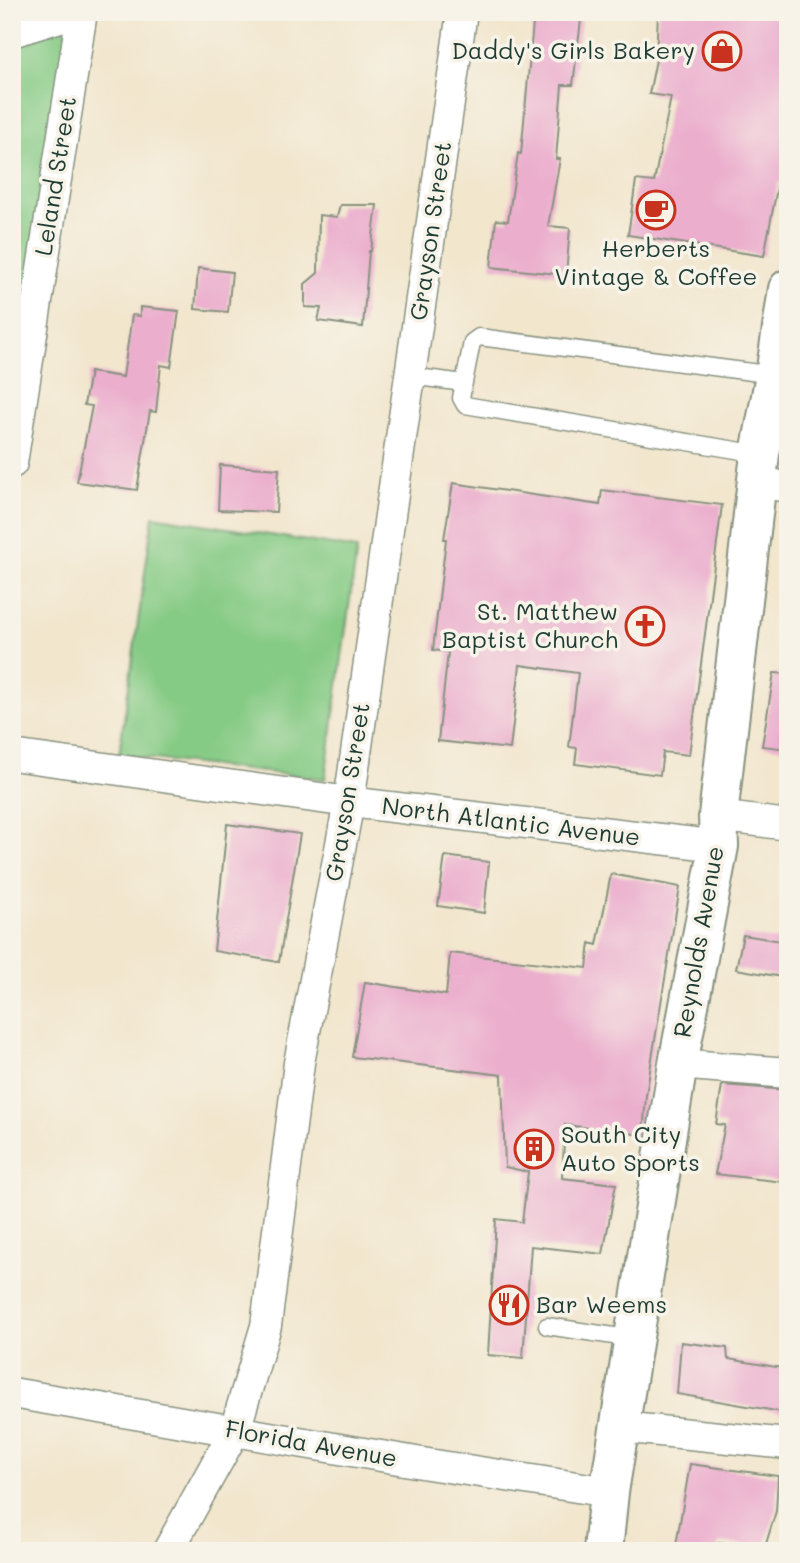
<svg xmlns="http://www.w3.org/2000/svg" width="800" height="1563" font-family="Mali,sans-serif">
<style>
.green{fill:#86cb85;stroke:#52845c;stroke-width:2}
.building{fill:#ebaecd}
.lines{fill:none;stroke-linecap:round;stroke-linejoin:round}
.lane-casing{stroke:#889280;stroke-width:19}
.street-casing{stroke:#889280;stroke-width:33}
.secondary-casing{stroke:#889280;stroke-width:42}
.lane{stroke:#fff;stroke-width:16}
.street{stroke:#fff;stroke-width:30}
.secondary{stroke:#fff;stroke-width:38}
.labels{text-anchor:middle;stroke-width:7;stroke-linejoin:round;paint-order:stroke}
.poi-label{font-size:24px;fill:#1f3d34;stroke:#f7f3e8;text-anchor:end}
.street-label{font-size:24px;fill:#1f3d34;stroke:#f7f3e8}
</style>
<rect width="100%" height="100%" fill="#f7f3e8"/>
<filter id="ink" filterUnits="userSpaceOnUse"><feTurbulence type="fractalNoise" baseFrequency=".0143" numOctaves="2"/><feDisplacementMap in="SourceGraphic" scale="14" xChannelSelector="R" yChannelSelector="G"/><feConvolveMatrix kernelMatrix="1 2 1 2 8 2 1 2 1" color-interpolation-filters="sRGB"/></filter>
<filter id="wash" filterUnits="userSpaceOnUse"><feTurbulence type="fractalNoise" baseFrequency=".00686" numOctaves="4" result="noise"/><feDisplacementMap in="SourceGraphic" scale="28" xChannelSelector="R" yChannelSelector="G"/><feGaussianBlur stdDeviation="1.57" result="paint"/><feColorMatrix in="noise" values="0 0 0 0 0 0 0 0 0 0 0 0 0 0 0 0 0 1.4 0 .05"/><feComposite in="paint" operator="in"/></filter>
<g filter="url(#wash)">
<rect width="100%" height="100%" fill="#f2e6cd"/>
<!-- green -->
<path class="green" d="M79,12l-67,438v-418z
M153,516l204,33 -32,230 -206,-24z"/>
<g id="blocks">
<!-- building -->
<path class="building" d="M534,12h48l-9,73h-11l-6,74h4l-12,67 22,2 -4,47 -75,-8 5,-47 12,1 10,-68 3,1z
M658,12h130v125l-7,46h-3l-14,73 -136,-21 8,-55 18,2 17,-85 -22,-3 7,-34z
M340,205h37l-6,46h-2l-6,76 -45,-6 3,-13 -16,-1v-23l13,-11 1,-58 18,2z
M198,268l34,4 -4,40 -33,-3z
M140,307l39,4 -8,56 -10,-2 -5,47 -6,-1 -13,79 -60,-8 15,-76 -8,-1 6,-33 33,5 9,-62 8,1z
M220,465l59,4 -3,43 -58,-2z
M453,483l147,22 2,-15 120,15 -33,250 -26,-3 -3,23 -85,-11 2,-16 -8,-1 9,-74 -58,-8 -10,84 -72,-8 10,-89 -15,-2 13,-111h-2z
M774,673l14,1v75l-26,-3z
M227,824l73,10 -21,128 -65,-11z
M445,856l44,6 -5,51 -46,-7z
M611,874l69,13 -34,208 -3,40 -78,-10 -3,53 54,6 -13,70 -72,-8 -8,112 -35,-3 8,-136 26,3 6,-50 -23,-5 -3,-92 -150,-18 13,-75 81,13 4,-42 137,15 3,-25 7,2z
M743,935l45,7v36l-52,-9z
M722,1085l66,5v61l-5,31 -68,-8 10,-49 -9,-1z
M681,1342l46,6 1,11 60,10v44l-111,-19z
M690,1464l88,12 -2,35 -11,36 -46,-4 -2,8h-42z"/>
</g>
</g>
<g filter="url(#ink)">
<use href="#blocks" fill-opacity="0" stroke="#889280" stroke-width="2"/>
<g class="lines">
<defs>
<path id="lane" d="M410,376l54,7
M760,454l-295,-49 -4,-7 11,-56 7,-5 296,38
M547,1326l87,13"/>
<path id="street" d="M12,32l64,-20
M12,463l70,-451
M757,482l31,5
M12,755l337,47 370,44
M718,816l70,9
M678,1064l110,9
M12,1393l416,71 181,28
M620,1427l168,17
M168,1551l67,-121 31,-104 33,-263 50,-261 113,-790"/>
<path id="secondary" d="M603,1551l6,-59 69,-428 41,-218 -1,-30 42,-362 15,-79 13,-86"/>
</defs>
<!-- lane casing -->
<use href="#lane" class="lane-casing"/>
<!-- street casing -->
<use href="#street" class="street-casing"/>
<!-- secondary casing -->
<use href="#secondary" class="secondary-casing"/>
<!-- lane -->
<use href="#lane" class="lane"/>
<!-- street -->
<use href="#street" class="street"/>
<!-- secondary -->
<use href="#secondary" class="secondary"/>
</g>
</g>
<!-- icons -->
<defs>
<symbol id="shop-ring" viewBox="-11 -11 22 22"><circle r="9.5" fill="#f7f3e8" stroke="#c8321e" stroke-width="1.5"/><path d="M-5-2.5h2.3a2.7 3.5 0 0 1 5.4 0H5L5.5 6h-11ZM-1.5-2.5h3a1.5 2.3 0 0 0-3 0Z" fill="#c8321e"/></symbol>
<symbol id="cafe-ring" viewBox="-11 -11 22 22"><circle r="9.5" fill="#f7f3e8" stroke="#c8321e" stroke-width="1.5"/><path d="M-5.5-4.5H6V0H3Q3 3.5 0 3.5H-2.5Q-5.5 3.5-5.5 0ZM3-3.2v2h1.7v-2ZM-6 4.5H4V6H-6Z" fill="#c8321e"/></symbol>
<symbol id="church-ring" viewBox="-11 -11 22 22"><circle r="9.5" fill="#f7f3e8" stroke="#c8321e" stroke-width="1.5"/><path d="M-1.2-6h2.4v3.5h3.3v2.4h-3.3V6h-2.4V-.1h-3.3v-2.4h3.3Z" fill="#c8321e"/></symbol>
<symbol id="building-ring" viewBox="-11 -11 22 22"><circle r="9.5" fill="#f7f3e8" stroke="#c8321e" stroke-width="1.5"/><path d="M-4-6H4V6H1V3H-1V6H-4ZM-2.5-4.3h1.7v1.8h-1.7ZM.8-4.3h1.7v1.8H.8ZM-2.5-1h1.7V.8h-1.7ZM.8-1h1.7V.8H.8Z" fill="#c8321e"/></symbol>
<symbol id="restaurant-ring" viewBox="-11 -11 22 22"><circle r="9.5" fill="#f7f3e8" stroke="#c8321e" stroke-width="1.5"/><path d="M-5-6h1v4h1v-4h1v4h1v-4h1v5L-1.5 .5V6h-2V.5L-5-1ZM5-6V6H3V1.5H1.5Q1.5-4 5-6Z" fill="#c8321e"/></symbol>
</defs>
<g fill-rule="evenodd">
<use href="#shop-ring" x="700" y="29" width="44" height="44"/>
<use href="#cafe-ring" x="634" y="188" width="44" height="44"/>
<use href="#church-ring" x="623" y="604" width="44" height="44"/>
<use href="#building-ring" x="512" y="1127" width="44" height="44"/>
<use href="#restaurant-ring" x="487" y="1283" width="44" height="44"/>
</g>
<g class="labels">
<!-- poi labels -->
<g class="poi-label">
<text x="695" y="59">Daddy's Girls Bakery</text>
<text x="656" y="257" text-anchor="middle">Herberts<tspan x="656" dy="28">Vintage &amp; Coffee</tspan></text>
<text x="618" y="620">St. Matthew<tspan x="618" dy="28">Baptist Church</tspan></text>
<text x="561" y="1143" text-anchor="start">South City<tspan x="561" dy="28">Auto Sports</tspan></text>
<text x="536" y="1313" text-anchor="start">Bar Weems</text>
</g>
<!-- street labels -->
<g class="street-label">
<text transform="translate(56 176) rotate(-81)" y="8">Leland Street</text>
<text transform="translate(431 231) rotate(-82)" y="8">Grayson Street</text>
<text transform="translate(348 792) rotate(-81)" y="8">Grayson Street</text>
<text transform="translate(511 822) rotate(7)" y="8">North Atlantic Avenue</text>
<text transform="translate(699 942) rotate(-80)" y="8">Reynolds Avenue</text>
<text transform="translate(311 1444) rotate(10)" y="8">Florida Avenue</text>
</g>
</g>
<!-- margin -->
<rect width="800" height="1563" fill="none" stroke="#f7f3e8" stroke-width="42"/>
</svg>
